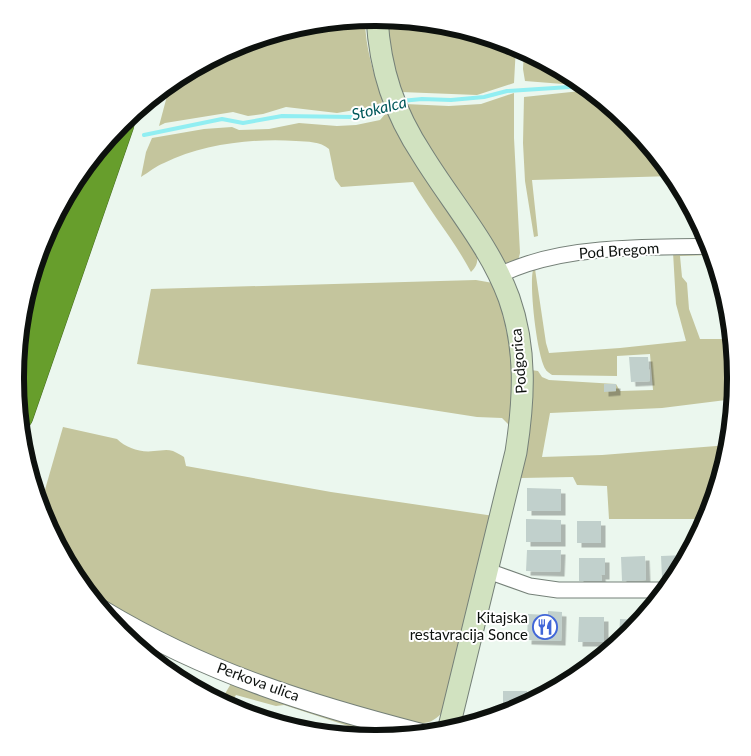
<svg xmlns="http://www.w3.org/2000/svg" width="751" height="756" font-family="Lato,sans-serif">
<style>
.green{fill:#c4c59d}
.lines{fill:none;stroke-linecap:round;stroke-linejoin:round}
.stream{stroke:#91eef2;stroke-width:4}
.building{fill:#c1d0cc;filter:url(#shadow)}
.minor-casing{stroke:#758078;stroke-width:17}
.tertiary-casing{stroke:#758078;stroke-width:21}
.secondary-casing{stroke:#758078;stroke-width:23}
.motorway-casing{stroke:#486d22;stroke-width:29}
.minor{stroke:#fff;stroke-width:15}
.tertiary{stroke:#fff;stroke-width:19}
.secondary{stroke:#d1e2c0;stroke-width:21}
.motorway{stroke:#679e2c;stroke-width:28}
.labels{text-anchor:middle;stroke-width:4;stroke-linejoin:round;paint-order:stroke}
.street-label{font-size:15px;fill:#0d110e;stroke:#fff}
.poi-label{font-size:15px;fill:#0d110e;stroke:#fff;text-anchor:end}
.water-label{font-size:16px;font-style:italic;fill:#00585b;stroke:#fff}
.rim{fill:none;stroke:#0d110e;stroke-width:6}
</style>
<defs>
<filter id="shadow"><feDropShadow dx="4.5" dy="4.5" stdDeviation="0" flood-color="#0004"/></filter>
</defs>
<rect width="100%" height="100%" fill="#ebf7ee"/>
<!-- green -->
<path class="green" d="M365,19c0,28 9,56 18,82l-5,5 -41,7 -51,-6 -23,7 -15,2 -15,-4 -68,11 -6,3 12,-45 67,-36 67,-21z
M386,19l60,5 68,21 2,1 -2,37 -37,12 -76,-3 -12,-45z
M524,51l52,27 3,3 -16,3 -38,-3 -2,-12z
M590,90l41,33 43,53 -142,4 6,56 -4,1 -9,-56 -2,-38 1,-46z
M514,93v45l6,115 -2,8 -13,4 -80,-125 -20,-36 44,2 32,-2z
M387,112l16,30 74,111c1,9 0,13 -6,19 -17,-32 -40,-59 -58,-90l-72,5 -6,-8 -6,-30c-9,-8 -21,-7 -33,-8 -42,-3 -93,3 -132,22 -8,3 -15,9 -23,14l5,-25 6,-14 52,-9 28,-2 7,3 30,-1 30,-6 38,3 19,-1 24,-5z
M711,249l2,6 -33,1 2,21 5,6 2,26 11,30h32l4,39 -2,21 -72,9 -112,5 -8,44 60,-2 127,-10 -22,74h-98l-2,-33 -30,-1 -4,-8 -52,1 11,-71 -1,-37 7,1 4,6 7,3 67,4 4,7 33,-1 -3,-36 -33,2v20l-65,-1c-1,-1 -6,-4 -6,-5 -9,-12 -17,-85 -13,-100l2,-1 11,74 3,10 71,-5 66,-7 -10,-37 -3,-52z
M476,280l17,3 10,31 10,48 -2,65 -9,-9 -25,-1 -340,-53 14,-75z
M63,427l54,12c9,9 24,14 37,12 6,0 12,-2 19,0 4,2 8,4 11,6l2,9 145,26 163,24 -52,197c-10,10 -16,11 -30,10l-112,-30 -108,-43 -80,-41 -22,-13 -14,-18 -34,-62 -2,-9z
M232,682l168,54 -15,2 -101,-33 -8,1 -40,-11 -7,11 -9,-4z"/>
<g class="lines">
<!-- stream -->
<path class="stream" d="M401,101l21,-2 29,1 33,-3 23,-6 78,-5
M144,135l78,-16 21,4 39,-7 72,1 36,-11"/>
</g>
<!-- building -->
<path class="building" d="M629,357h19l2,24 -19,1z
M604,384h12v7l-12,1z
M527,488l34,1v22h-34z
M526,519l35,1v22h-35z
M577,521h24v22h-24z
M527,550h34l-1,22 -34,-1z
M686,555v3l-10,19 -14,1 -1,-22z
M645,556l1,24 -24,1 -1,-24z
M579,558h26v17h-4l1,6h-23z
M548,611l14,1 -1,29 -34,-1 1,-26 20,1z
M579,617h25v25h-26z
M620,619l21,1 -11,13 -11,9z
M202,684l16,6 -4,9 -15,-9z
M503,691h24v13l-24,10z
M473,716l20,1 -20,6z"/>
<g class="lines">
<defs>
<path id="minor" d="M499,275c9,-4 19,-8 28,-11 57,-19 125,-16 184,-18
M488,571l42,15 28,4h108"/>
<path id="tertiary" d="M102,610c50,30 105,56 161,76 52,19 106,34 160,48"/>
<path id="secondary" d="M377,18c3,52 17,94 46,138 29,47 67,90 86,142 18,51 15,102 7,154l-68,279"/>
<path id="motorway" d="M19,339l54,-157
M19,416l101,-292"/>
</defs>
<!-- minor casing -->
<use href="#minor" class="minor-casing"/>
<!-- tertiary casing -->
<use href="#tertiary" class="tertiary-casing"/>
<!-- secondary casing -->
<use href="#secondary" class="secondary-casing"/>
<!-- motorway casing -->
<use href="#motorway" class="motorway-casing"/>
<!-- minor -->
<use href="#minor" class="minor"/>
<!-- tertiary -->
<use href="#tertiary" class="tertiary"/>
<!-- secondary -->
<use href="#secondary" class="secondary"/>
<!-- motorway -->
<use href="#motorway" class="motorway"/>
</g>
<!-- icons -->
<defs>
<symbol id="restaurant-ring" viewBox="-11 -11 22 22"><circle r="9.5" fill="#fff" stroke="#4066d8" stroke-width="1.5"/><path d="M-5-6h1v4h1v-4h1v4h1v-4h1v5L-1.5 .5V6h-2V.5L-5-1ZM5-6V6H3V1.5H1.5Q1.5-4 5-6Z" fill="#4066d8"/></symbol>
</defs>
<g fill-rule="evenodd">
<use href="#restaurant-ring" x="531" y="613" width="28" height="28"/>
</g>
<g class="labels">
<!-- street labels -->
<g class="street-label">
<text transform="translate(619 251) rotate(-4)" y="5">Pod Bregom</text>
<text transform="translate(519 361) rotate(-95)" y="5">Podgorica</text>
<text transform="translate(258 682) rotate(20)" y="5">Perkova ulica</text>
</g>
<!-- poi labels -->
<g class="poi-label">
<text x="528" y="623">Kitajska<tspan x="528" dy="17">restavracija Sonce</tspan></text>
</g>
<!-- water labels -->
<g class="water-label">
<text transform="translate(379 108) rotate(-14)" y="6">Stokalca</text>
</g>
</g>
<!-- crop -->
<path d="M0 0H751V756H0ZM375 26H376A351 351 0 0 1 727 377V379A351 351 0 0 1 376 730H375A351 351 0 0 1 24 379V377A351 351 0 0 1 375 26Z" fill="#fff" fill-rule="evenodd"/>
<path class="rim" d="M375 26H376A351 351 0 0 1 727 377V379A351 351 0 0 1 376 730H375A351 351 0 0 1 24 379V377A351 351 0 0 1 375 26Z"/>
</svg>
